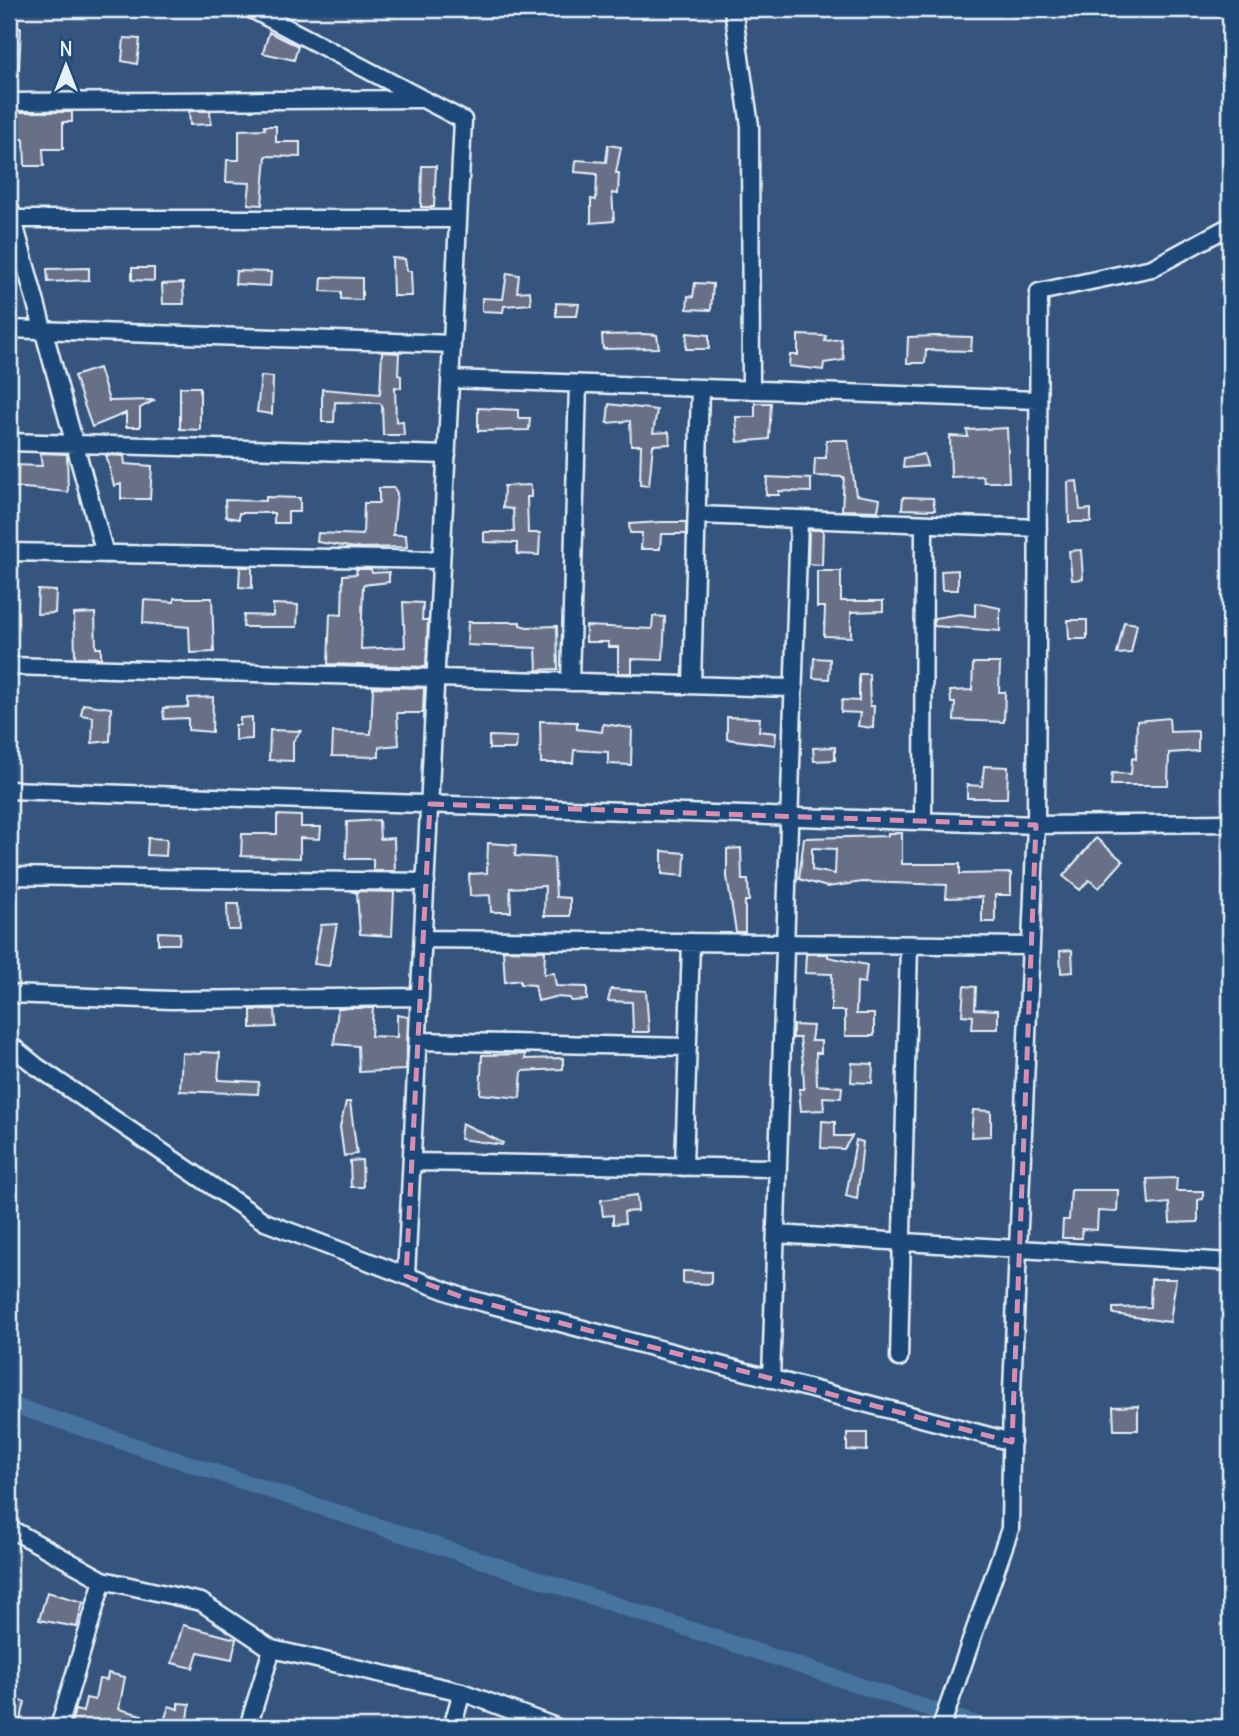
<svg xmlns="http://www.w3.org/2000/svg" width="1239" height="1736" font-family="Delius,sans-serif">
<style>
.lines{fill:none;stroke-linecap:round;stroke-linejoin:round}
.canal{stroke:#4673a1;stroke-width:16}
.building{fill:#677088;stroke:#e8f1f8;stroke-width:2;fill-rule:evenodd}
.street-casing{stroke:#e8f1f8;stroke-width:21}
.street{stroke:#1f4a7a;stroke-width:16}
.marked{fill:none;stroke:#d78fb1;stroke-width:5;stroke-dasharray:14 9;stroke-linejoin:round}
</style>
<rect width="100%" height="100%" fill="#35557e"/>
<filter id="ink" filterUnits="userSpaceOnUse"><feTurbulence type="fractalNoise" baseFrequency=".0143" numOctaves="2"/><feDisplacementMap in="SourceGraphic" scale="14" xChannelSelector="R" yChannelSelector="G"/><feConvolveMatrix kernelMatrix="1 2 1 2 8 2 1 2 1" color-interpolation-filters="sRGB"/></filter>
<g filter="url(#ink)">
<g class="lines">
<!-- canal -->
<path class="canal" d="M9,1404l976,323"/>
</g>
<!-- building -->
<path class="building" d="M9,27l12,1 -2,42h-10z
M269,32l29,14 -4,14 -31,-7z
M124,38l16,1 -3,25 -15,-3z
M189,111h21l1,13 -21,1z
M12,112h60v10h-9v27h-20l1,17h-19l-1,-27h-11z
M264,126h12v16h24v15l-34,-1 -4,49 -14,-1 2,-21 -24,-1 1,-22h12v-30l26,-1z
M608,145l13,2 -5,26h3l-1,21 -6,-1 2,28 -23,2v-24l5,1 1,-26 -22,-2 1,-12 30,2z
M422,166h14l-2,41h-13z
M392,258l13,1 2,12h4l1,25h-19z
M89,268v12l-41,2 -1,-13z
M132,268h22v13l-22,-1z
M236,271l35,1 -1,14 -35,-2z
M507,273l12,2 -2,17 13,-1 1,13 -27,2 -1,6 -21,-1v-13l21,1z
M322,277l40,1v22l-21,-1v-7l-20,-1z
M183,283l1,21h-21l-1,-20z
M695,283l18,1 -2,26 -24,-1 1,-13 5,1z
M556,303l23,1 -2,12h-21z
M687,333l22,2v14h-23z
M645,334l12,1 2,13 -56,1 -1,-14z
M798,335l28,1 -1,5 16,-2 3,21 -20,3 -1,7 -34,-4 1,-11h8z
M938,336l34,1 -1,14 -45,-1 -1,13h-18l1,-26z
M382,352l17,1 -1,22 3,1v12l-6,-1 1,35 7,-1 1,14h-21l-1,-30 -3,-2 -44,-1 -1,20h-12v-33l58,5z
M99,368l10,33 46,-1 -15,8v19h-14v-14l-34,14 -18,-51z
M261,376l12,1 -1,37 -15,-2z
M180,387h20v43l-20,-1z
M755,403h16l-2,36 -31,3 -2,-25h19z
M609,404l48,6 -4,23 16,-1 1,12 -17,1 -4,41 -9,-1 1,-40h-10l-1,-24 -23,2z
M478,408l40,2v8h12l-1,12 -51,1z
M1007,428l2,54h-25l-1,-6 -32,1 -1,-41 18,1 -1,-7z
M826,440h22l8,55 24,4 -2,12 -36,-1 2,-33 -30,-1 1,-18h11z
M40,453l27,1 1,38 -55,-5 1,-22 28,1z
M924,454l3,12 -24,2 1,-10z
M106,455l18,1 1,8 27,2 -2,33h-29v-15l-7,2z
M767,477l44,2v13l-32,-1v4h-13z
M1077,481l3,29 11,-1v13h-22l-1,-40z
M531,485v12h-4l1,36h12l-1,22 -22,-1v-11l-33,-1v-10h30l-1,-23 -10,-1 1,-22z
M379,488h15l3,5 -4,42h13l1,12 -51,1 -39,-6 1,-9 45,2 1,-32h15z
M266,497l34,1v14h-12v11h-14v-10h-35v6l-13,-2 -1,-17 41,1z
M903,497l30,1 2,12 -33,-1z
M661,522h25v12h-25l-1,15h-19l1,-16h-12l-1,-9z
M809,530h14l-1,35 -14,-1z
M1081,550l2,29 -11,1 -3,-29z
M240,567h12v21l-13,-1z
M356,569h15l1,4 17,-1v10l-26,3 -2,64 44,-2 -2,-45 20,1 -1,17h6l-2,47 -98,-3 2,-50 12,1 1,-40 14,-1z
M958,570v20h-16l-1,-19z
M817,571h24v30h42v10l-32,1v25l-27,-1 1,-29h-8z
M38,590l18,1 -1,22 -18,1z
M174,598h38l2,54 -24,1 -1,-26 -46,-4 1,-23 30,2z
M975,603l25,5v23l-66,-5v-8l26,-4 15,2z
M273,604l25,1 -1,22h-54l1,-12 29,1z
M95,613l1,35h5v10l-26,-1 -1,-43z
M653,616l12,1 -2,43 -31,-1v14h-14v-26h-10v-5h-22v-16l66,3z
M1068,620h19v19h-18z
M468,622h52v3l7,2 30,-1 1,43 -21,1 -1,-22 -69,-3z
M1124,622l13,2 -6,29 -14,1z
M814,658l16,1 -1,20 -16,-1z
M973,663h27l-1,29h6l-1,30 -50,-2 1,-17h-4l-1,-12 22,-1z
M859,674h10l1,32h4l-1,22 -15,-2 2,-13 -19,-1 1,-12 17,1z
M373,687l51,1 -1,25h-26l2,32 -20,2v10l-47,-1 1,-24 38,2z
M213,697l-1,35 -24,-2v-12l-24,1 -1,-11 25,-1v-9z
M83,704l28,4 -1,33 -18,2 1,-26 -12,-2z
M252,717v22l-17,1v-15h5v-7z
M727,717l33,1 -1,13 17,2 -1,12 -48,-6z
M1169,718l1,14 28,-1v20l-29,2 -1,32h-57l1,-12 19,1 1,-16 4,1 1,-38z
M540,721l37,1v7l25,3 1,-8 29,4 -1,37 -23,-1v-12l-34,-2 -1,13h-32z
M270,730l31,1 -8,10v20l-24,-1z
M489,736l28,1 -1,12h-27z
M835,747v13l-21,1 -1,-13z
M984,766l24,1 -1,31h-40v-13l15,1z
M277,815l24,1v11h20l-1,12 -20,-1v20l-59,-2 1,-22h35z
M379,820l1,19 14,-1 1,33h-22v-12h-27l1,-37z
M888,833h14v31h58v10l51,-1v22h-16v27h-13v-25l-36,1 1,-13 -84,-3 -36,5 -28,-8 5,-41 84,-2zM812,848l24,1 -1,25 -23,-4z
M148,838l19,1 -1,17 -19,-1z
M1096,838l27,23 -24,27 -10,-8 -9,10 -17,-14z
M488,843l28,2 -1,11 39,2 2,39 14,1v18h-26l1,-30 -35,2 1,24h-20l-1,-17 -20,1 -1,-22 18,-1z
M741,848l1,32h6l1,21h-4v31h-9l-9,-55v-28z
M662,851l23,2 -1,23 -22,-2z
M350,891l44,1 -2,44 -32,-2 -3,-41z
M227,904h12l1,26h-12z
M337,924l-8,42 -15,-2 7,-39z
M158,932l22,1 -1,11h-21z
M503,950l42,1 -1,23 10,-1 2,13 31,1v13l-16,1 -1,-3 -15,-1 -17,4 -3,-16 -15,-1v-4l-15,2z
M1072,950l1,22 -12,1 -1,-22z
M806,954h22v3l39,8 -2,18 -8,-1 -1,32h18v22h-29v-25h-14l1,-37 -27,-1z
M964,986l12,1 -1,22 23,1v19h-26l1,-13 -11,-1z
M611,989l35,2 3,41h-16l-1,-30 -24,-1z
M338,1008h35l-2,28 26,1v-22l11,2 -2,53 -47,2 -1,-26 -24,-2z
M275,1009l1,18 -25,1v-18z
M793,1025l20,1 -2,15h10v12h-5l1,32 25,2 -1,11 -18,-1 1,13 -23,1 -2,-22h5l-1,-26 -3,-25h-7z
M201,1052l19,1 -2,27 41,2 -1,12 -78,-3 2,-38 18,1z
M525,1054v5l38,-1v11l-41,2 -2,27 -40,-4 2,-39z
M852,1063l21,1 -1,19 -21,-1z
M346,1102h4l7,52 -13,2 -4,-29z
M973,1110l18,1v25l-20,1z
M822,1121l13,1v14h17l-8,13 -23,-1z
M462,1123l41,20 -1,2 -42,-6z
M856,1140l7,2 -6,57 -11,-3z
M362,1160l1,27h-12l-1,-26z
M1177,1178l-1,13h27v8l-5,1v22l-28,1 -1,-20 -20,2 -2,-26z
M1071,1190h47l-1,22 -19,-1 -1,19 -15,-1v9h-20l1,-18h6z
M637,1195l1,16 -14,1 1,11 -12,1v-9l-10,1 -2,-16z
M683,1271l28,1v12l-28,-1z
M1151,1279h25l-6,43 -57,-8v-6l37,-1z
M1138,1406v24h-24l-1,-23z
M847,1433h20v18l-20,-1z
M47,1592l36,10 -6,25 -38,-7z
M183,1625l53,14 -4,20 -34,-7 -5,16 -21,-5z
M108,1673l17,4 -6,32 23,6 -3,12h-52l-16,-4 4,-13 8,2 3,-14 9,2 4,-21 8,1z
M14,1700l11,2 -6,25h-10z
M178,1703l12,1 -3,23h-25l7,-21 9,3z"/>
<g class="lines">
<defs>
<path id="street" d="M251,9l212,111 -57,1156
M733,9l17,117 1,264
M9,102l411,-3
M9,205l96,349
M13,219h445
M1230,226l-78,42 -113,24 -3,533 194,-2
M9,329l443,15
M450,379l588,21
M9,442l438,13
M697,515l341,13
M9,552l432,8
M9,666l785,22
M570,682l8,-298
M692,685l8,-297
M9,790l1027,35 -24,566 -2,138 -69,198
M923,821l1,-297
M9,876l417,6
M423,939l608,7
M9,994l162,6 249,-3
M418,1041l270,6
M9,1044l27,22 229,156 197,75 550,145
M412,1162l366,6
M684,1167l7,-225
M776,1234l454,28
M899,1358l10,-413
M771,1379l28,-860
M9,1528l94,52 98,22 71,47 190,43 94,35
M59,1727l44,-147
M248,1727l24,-78
M452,1727l10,-35"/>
</defs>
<!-- street casing -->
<use href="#street" class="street-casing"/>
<!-- street -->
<use href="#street" class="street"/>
</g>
</g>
<!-- marked area -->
<path class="marked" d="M430,804l606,21 -24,617 -550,-145 -56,-21z"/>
<!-- margin -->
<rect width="1239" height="1736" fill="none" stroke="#1f4a7a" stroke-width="35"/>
<rect x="18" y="18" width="1204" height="1701" fill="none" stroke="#e8f1f8" stroke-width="2.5" filter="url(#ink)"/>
<!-- north arrow -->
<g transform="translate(66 66)" stroke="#1f4a7a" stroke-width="5" paint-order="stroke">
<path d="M0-5L12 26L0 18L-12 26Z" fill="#e8f1f8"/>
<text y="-10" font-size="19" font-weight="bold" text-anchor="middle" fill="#e8f1f8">N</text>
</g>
</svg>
